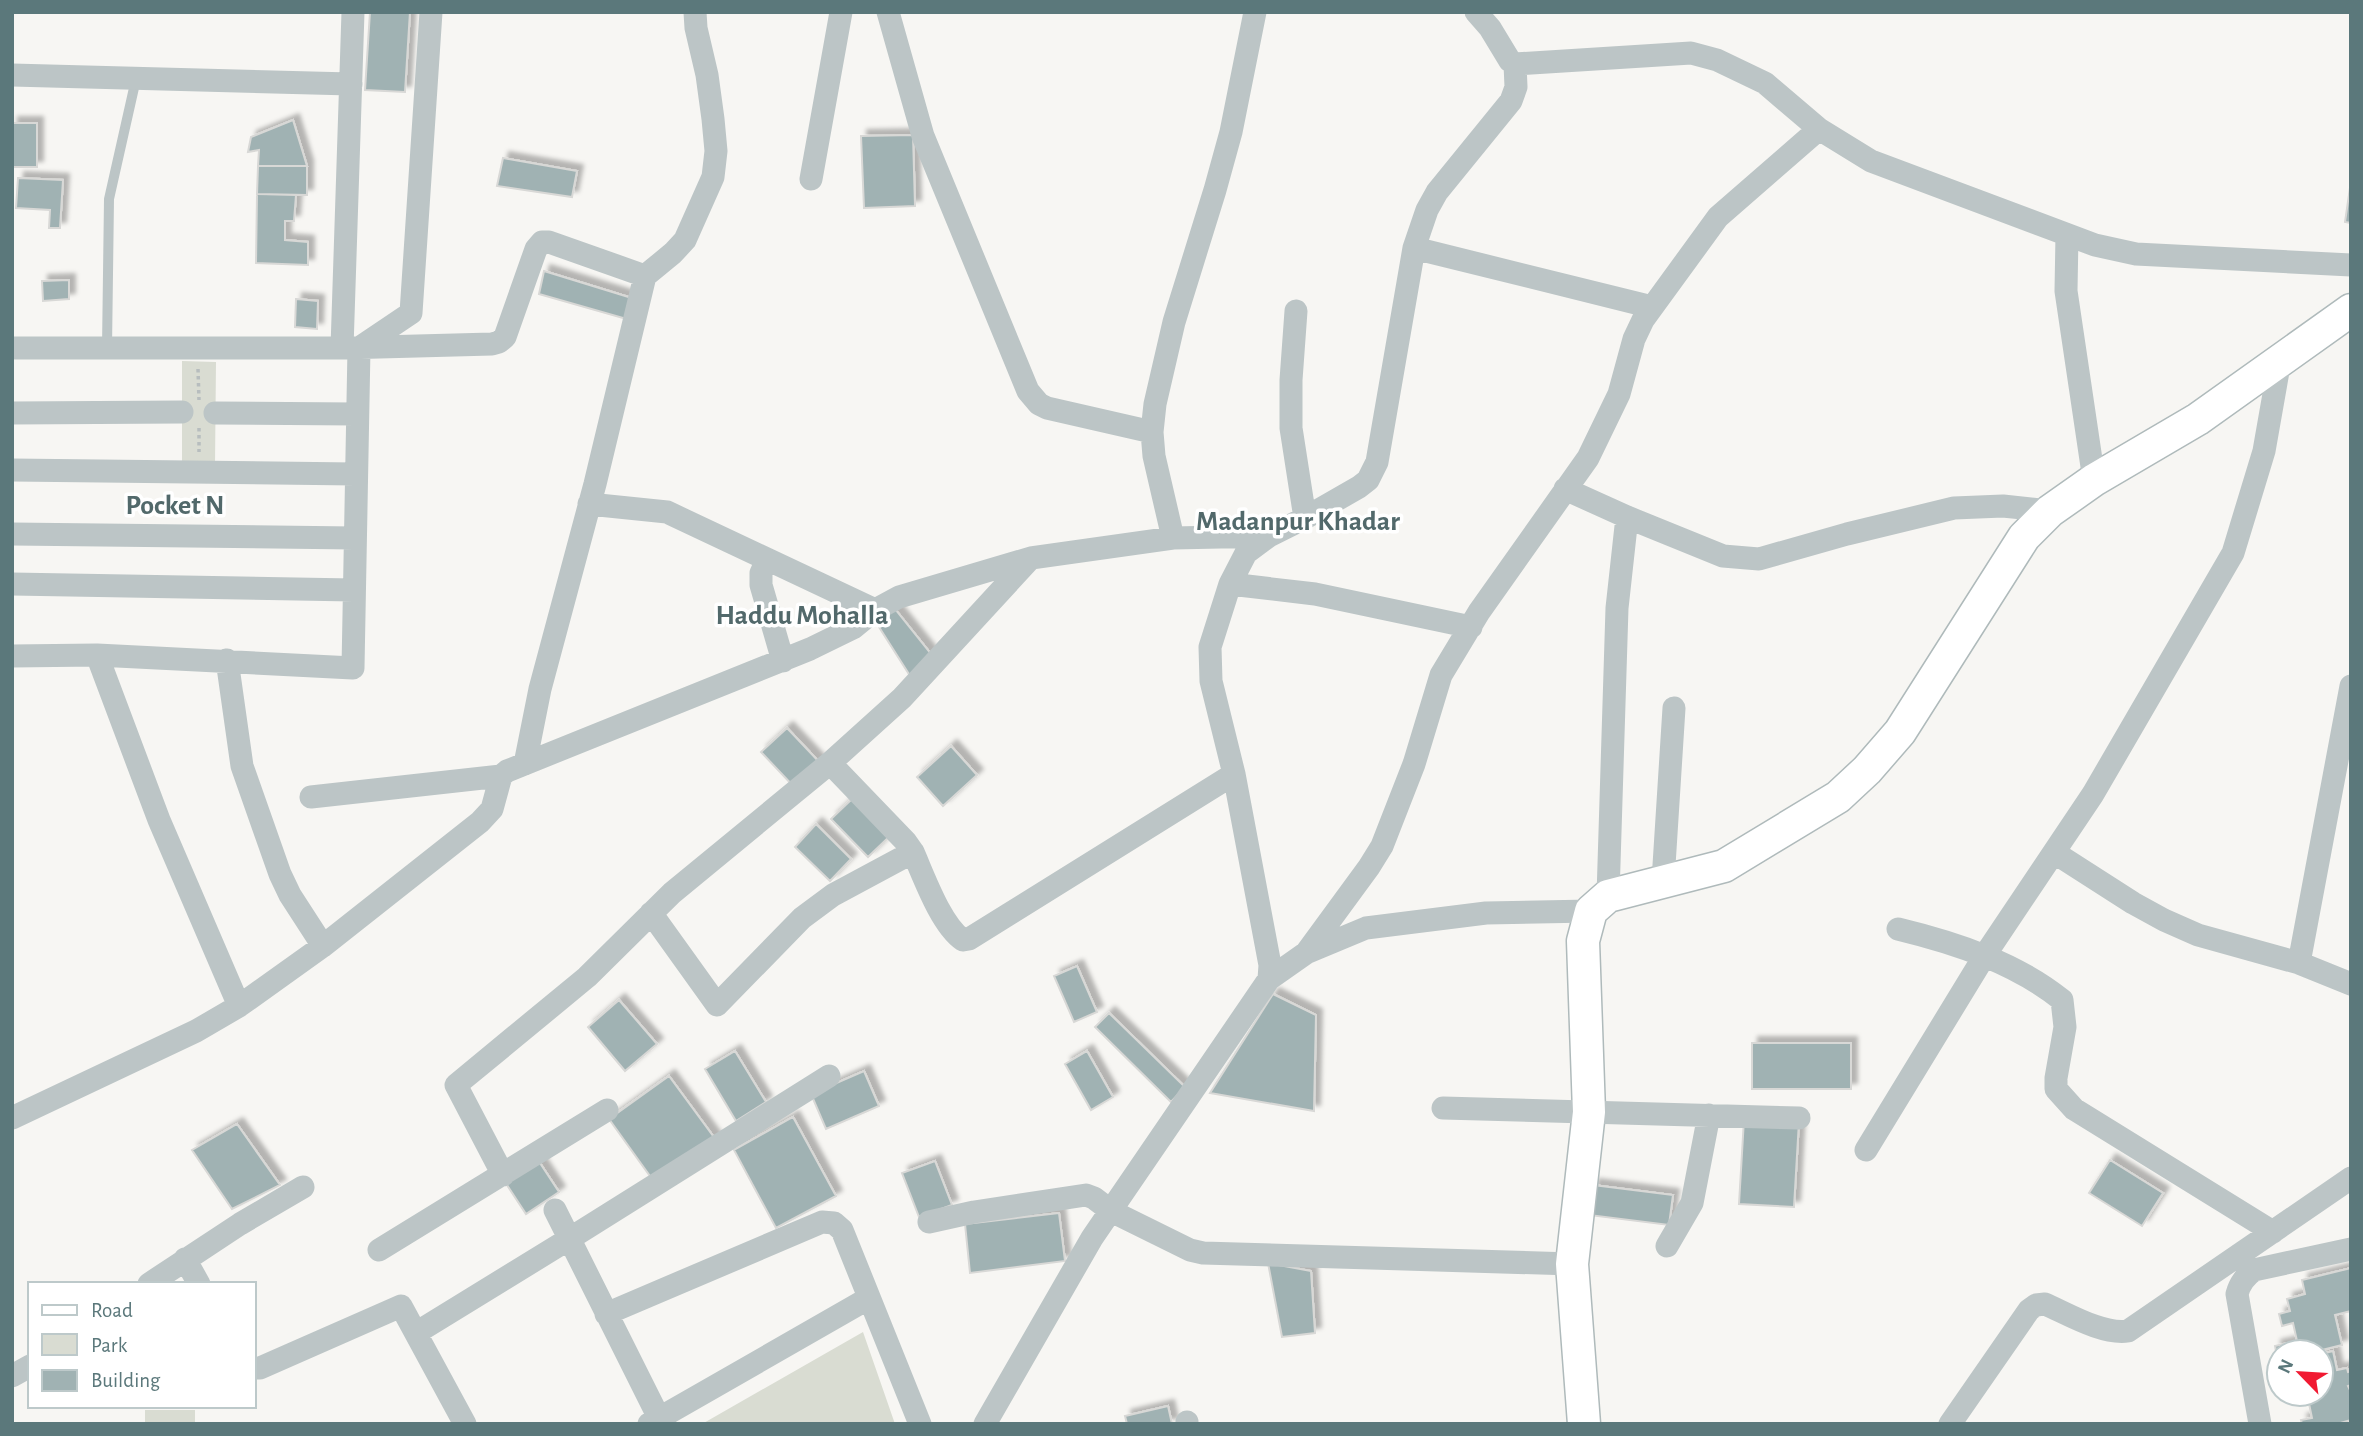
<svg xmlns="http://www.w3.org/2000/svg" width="2363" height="1436" font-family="'Alegreya Sans',sans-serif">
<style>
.green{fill:#d9dcd2}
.building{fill:#a0b2b3;stroke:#d8d8d6;stroke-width:2;filter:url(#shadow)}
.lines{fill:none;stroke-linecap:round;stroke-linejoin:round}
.secondary-casing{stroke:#afbabb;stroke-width:35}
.path{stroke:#b7bdbe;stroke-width:3.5;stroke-dasharray:3.5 3.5;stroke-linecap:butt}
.lane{stroke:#bcc5c6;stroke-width:10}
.street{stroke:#bcc5c6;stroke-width:23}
.secondary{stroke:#fff;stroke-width:32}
.labels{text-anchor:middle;stroke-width:7;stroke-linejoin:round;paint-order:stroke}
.neighbourhood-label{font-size:28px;font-weight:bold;fill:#52696b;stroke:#fff}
</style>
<defs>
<filter id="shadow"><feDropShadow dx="6" dy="-6" stdDeviation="2" flood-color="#0004"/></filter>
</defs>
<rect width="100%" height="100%" fill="#f7f6f3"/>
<!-- green -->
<path class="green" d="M182,361l34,1 -1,102h-33z
M863,1332l32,92h-193z
M145,1410h50v14h-50z"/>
<!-- building -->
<path class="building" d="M370,12h40l-5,80 -40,-2z
M293,120l14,46h-49l1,-16 -11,2 3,-15z
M12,123h25v44h-25z
M913,135l2,71 -51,2 -3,-72z
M503,158l74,13 -5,26 -75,-11z
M258,166h49v29l-50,-1z
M18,178l45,2 -3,48h-11l1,-18 -34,-2z
M2351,181v42l-6,-1z
M257,194l39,1 -2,26h-9v19l23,2v23l-52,-2z
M544,271l91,28 -5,21 -91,-26z
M69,280v19l-26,2 -1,-20z
M296,299l22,2 -1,28 -22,-2z
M891,604l44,55 -21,23 -42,-66z
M787,728l36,38 -26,24 -36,-38z
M951,746l26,29 -34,31 -26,-29z
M854,797l37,38 -23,22 -37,-38z
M816,824l35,35 -21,22 -35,-34z
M1077,966l20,46 -23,10 -20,-46z
M1273,994l43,21 -2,96 -104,-18z
M619,1000l38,44 -32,27 -37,-44z
M1109,1013l76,74 -14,15 -76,-75z
M1752,1043h99v46h-99z
M735,1051l31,51 -30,19 -31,-52z
M1087,1051l26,46 -22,13 -26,-46z
M864,1071l15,35 -53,23 -15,-35z
M669,1076l47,64 -61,43 -46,-64z
M793,1117l43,79 -60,32 -42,-78z
M1744,1119l55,2 -5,86 -55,-3z
M237,1124l43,61 -48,24 -40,-59z
M538,1160l21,32 -33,22 -21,-32z
M2110,1160l53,33 -21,33 -53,-33z
M935,1161l17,44 -33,12 -17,-44z
M1593,1185l80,10 -4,30 -80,-10z
M1059,1213l6,48 -95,12 -5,-49z
M1268,1263l43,8 4,62 -33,4z
M2351,1268v43l-16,4 7,30 -28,7h-35l-1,9 -3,-15 22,-5 -4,-18 -11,3 -3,-12 11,-3 -3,-12 18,-5 -3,-14z
M2333,1351l4,19 10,-2 1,4 3,-1v14l-3,1 3,6v28l-14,4h-35l-1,-4 11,-2 -5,-24h14v-40z
M1168,1406l4,18h-45l-2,-8z"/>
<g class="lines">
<defs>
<path id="secondary" d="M1584,1424l-12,-160 17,-152 -6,-171 8,-30 17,-15 116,-30 114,-69 29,-27 33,-38 124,-195 26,-26 44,-31 104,-61 153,-109"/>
</defs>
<!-- secondary casing -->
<use href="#secondary" class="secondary-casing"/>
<!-- path -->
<path class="path" d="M198,369l1,31
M199,428v24"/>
<!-- lane -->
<path class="lane" d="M107,348l2,-149 27,-120"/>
<!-- street -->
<path class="street" d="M888,12l35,124 105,255 11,13 8,4 105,24
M1476,12l14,16 20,33 5,3 176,-11 26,7 48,23 54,46 52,32 224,84 41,9 215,11
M12,75l339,9
M811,179l30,-167
M2067,235l-1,56 28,189
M1414,248l238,59
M1296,311l-5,69v48l14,90
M12,348h330l150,-4 7,-2 6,-5 31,-88 6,-7h7l96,34 28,-23 12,-13 28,-63 3,-26 -3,-32 -6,-44 -11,-47 -1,-16
M342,348l11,-336
M12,413l170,-1
M215,413l141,1
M12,470l343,4
M1565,489l62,28 96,39 36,3 88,-25 107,-26 49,-2 47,5
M589,504l78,8 208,98
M12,534l342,4
M1173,538l-19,-82 -2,-24 3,-28 19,-82 41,-132 16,-58 24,-120
M767,560l-6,13v12l22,76
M12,584l341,6
M1230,584l85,10 156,33
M97,655l62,165 80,186
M12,656l85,-1 256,13 6,-320 52,-35 20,-301
M227,660l15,106 38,108 10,21 33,51
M525,764l15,-75 55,-205 50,-208
M311,797l190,-21
M913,852c11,25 28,73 50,88l6,-1 265,-165
M2055,853l78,50 31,17 34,15 101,28 52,21
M1663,881l11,-173
M1608,896l9,-288 10,-91
M651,913l66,92 85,-87 31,-23 80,-43 -7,-10 -76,-79
M1898,929c58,14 118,34 164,71l3,27 -9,51v11l18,20 199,123
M1306,953l63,-86 13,-21 32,-82 27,-89 38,-63 109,-154 31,-64 15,-55 9,-19 75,-103 101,-88
M2299,963l52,-277
M1269,979l1,-14 -36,-191 -23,-93 -1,-34 20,-63 16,-31 23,-17 36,-18 54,-31 9,-7 9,-18 37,-214 13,-38 10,-18 74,-91 5,-14 -1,-23
M1443,1108l356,10
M12,1118l184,-87 43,-25 84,-60 157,-124 12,-13 9,-33 6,-5 303,-122 43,-21 22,-18 24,-13 132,-39 142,-20 96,-2
M1866,1150l119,-195 108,-161 140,-241 31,-102 16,-91
M503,1175l-47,-90 131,-108 85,-84 158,-130 72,-65 127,-138
M555,1210l104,208
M929,1222l45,-10 112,-17 8,3 17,13 79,39 13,3 369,11
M1667,1246l25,-43 17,-88
M379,1250l228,-140
M185,1259l14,25
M149,1284l91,-60 63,-37
M606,1314l216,-92 12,1 8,7 78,194
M416,1333l153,-94 260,-163
M254,1368h6l141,-62 64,118
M12,1376l18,-10
M1187,1422v2
M649,1424l220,-126
M985,1424l107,-186 177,-259 37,-26 60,-25 120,-15 105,-2
M1950,1424l79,-114 7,-5 9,-1c23,10 58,31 83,27l223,-153
M2260,1424l-23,-130c3,-11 8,-17 17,-24l97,-21"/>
<!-- secondary -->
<use href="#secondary" class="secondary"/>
</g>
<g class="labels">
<!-- neighbourhood labels -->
<g class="neighbourhood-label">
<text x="175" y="514">Pocket N</text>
<text x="1298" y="530">Madanpur Khadar</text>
<text x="802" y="624">Haddu Mohalla</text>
</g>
</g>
<!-- border -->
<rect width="2363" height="1436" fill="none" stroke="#5b787b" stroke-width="28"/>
<!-- legend -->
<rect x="28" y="1282" width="228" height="126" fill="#ffffff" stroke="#bdc9ca" stroke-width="2"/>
<rect x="42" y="1305" width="35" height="10" fill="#ffffff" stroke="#bdc9ca" stroke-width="2"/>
<text x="91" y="1317" font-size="21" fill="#5b787b">Road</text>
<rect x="42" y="1334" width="35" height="21" fill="#d9dcd2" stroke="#bdc9ca" stroke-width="2"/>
<text x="91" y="1352" font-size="21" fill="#5b787b">Park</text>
<rect x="42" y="1370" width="35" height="21" fill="#a0b2b3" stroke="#bdc9ca" stroke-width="2"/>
<text x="91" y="1387" font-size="21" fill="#5b787b">Building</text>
<!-- north arrow -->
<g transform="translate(2300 1373) rotate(295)"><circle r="33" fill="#ffffff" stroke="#bdc9ca" stroke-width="2"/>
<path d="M0-5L12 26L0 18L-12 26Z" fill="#f11a32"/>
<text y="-10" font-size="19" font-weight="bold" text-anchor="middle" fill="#5b787b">N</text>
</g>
</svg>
